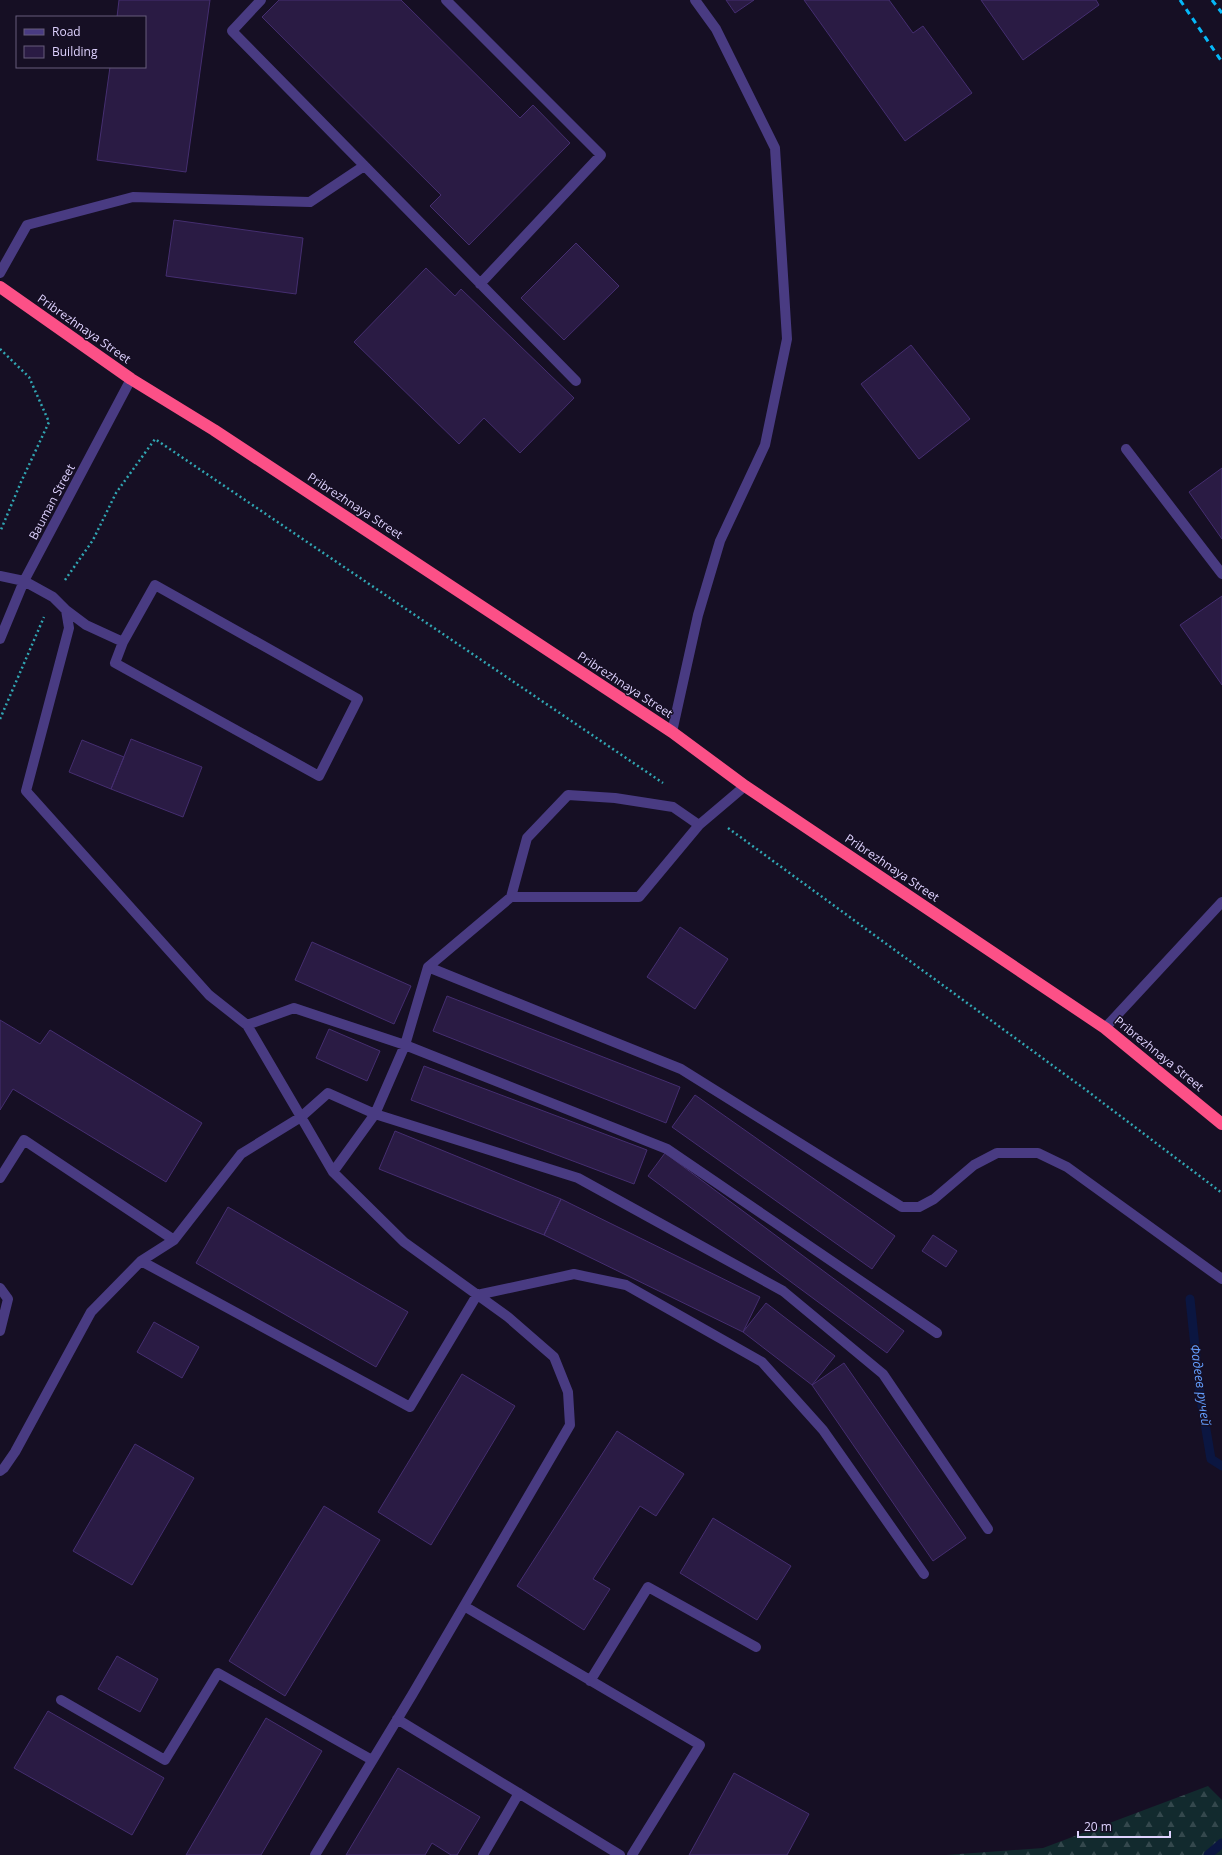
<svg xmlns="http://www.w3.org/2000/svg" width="1222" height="1855" font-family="'Open Sans',sans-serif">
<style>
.forest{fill:url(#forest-firs)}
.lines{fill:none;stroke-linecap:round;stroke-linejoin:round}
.stream{stroke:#0b1641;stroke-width:9}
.building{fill:#2a1b44;stroke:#452e70}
.path{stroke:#31a6b3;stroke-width:2.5;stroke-dasharray:2 3;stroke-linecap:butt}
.minor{stroke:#493b82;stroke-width:10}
.highway{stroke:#fc5087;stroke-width:12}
.rail{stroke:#05b8f8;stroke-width:3;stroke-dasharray:6 5;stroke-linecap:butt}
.labels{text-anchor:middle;stroke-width:3;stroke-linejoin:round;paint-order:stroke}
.street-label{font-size:12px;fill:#ded2fe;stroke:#160f24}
.water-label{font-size:13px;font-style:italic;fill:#629cfc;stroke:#160f24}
</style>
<defs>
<pattern id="forest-firs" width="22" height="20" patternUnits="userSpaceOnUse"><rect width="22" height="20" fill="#122a2e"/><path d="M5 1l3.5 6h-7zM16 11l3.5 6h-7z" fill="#34484d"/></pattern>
</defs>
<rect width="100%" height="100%" fill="#160f24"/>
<!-- forest -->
<path class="forest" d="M1208,1786l14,14v55h-276l97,-7z"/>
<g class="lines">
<!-- stream -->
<path class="stream" d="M1190,1299l10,95 11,65 11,7
M1208,1855l14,-12"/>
</g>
<!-- building -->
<path class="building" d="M119,0h91l-24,172 -89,-12 13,-93h35v-50h-28z
M279,0h122l119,118 13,-13 37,38 -101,102 -39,-39 11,-11 -179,-178z
M726,0h28l-19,13z
M804,0h85l24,33 10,-7 49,67 -67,48z
M981,0h115l3,5 -76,55z
M174,220l129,18 -7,56 -130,-18z
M576,243l43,43 -55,54 -43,-42z
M426,268l29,28 6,-7 113,109 -54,55 -36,-35 -25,26 -105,-102z
M911,345l59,74 -51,40 -58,-75z
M1222,468v71l-33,-47z
M1222,596v89l-42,-60z
M131,739l71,28 -19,50 -72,-28z
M82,740l42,17 -13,32 -42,-17z
M680,927l48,32 -33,50 -48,-32z
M312,942l99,44 -17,38 -99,-44z
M447,996l233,91 -14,36 -233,-92z
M0,1020l40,24 10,-14 152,93 -36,59 -153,-93 -13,21z
M329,1029l51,22 -13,30 -51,-23z
M424,1066l223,84 -13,34 -223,-84z
M695,1095l200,141 -23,33 -200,-142z
M395,1131l166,68 -17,36 -165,-66z
M665,1153l239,178 -17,22 -239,-177z
M561,1199l199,98 -17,35 -199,-97z
M228,1207l180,105 -32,55 -180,-104z
M933,1235l24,16 -11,16 -24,-16z
M766,1303l69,53 -23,29 -69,-53z
M154,1322l45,25 -17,31 -45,-26z
M844,1363l122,175 -33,23 -121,-176z
M462,1374l53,32 -84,139 -53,-33z
M617,1431l67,43 -28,42 -16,-10 -47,73 17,10 -26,41 -67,-44z
M135,1444l59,34 -62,107 -59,-34z
M324,1506l56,34 -95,156 -56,-35z
M713,1518l78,48 -34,54 -77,-47z
M117,1656l41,23 -18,33 -42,-23z
M48,1711l116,67 -32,57 -118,-67z
M266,1718l56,33 -61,104h-75z
M398,1768l82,49 -23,38h-6l-19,-12 -7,12h-79z
M734,1773l75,41 -22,41h-98z"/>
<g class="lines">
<!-- path -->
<path class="path" d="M0,349l29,28 20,45 -28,60 -21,50
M65,580l28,-40 23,-47 39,-54 508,344
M0,719l44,-102
M728,828l354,259 140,106"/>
<!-- minor -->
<path class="minor" d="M261,0l-29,31 344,350
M446,0l155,155 -121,129
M0,273l27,-48 106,-28 177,5 54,-36
M1126,449l96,125
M0,576l24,5 29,16 13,13 20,15 37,17 -8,21 204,113 39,-77 -203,-114 -32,57
M66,610l3,18 -43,163 183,204 38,30 54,92 27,-24 47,21 203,64 205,113 100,83 105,155
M0,639l24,-58 107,-202
M672,732l26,-117 22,-74 45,-96 22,-106 -12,-191 -59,-119 -21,-29
M511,897h128l60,-72 46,-39
M428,967l253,102 221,138h17l15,-8 40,-34 23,-12h41l29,14 155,112
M247,1025l47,-17 111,37 262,104 270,184
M1105,1028l117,-126
M333,1172l42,-58 30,-69 23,-78 83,-70 16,-59 41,-43 47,3 58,9 26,18
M0,1178l24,-38 150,100
M141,1261l269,146 67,-112 97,-21 52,11 136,77 61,68 101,144
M0,1288l8,11 -8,32
M0,1471l4,-3 11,-16 76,-140 50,-51 33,-21 67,-86 60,-37 32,55 71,70 104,75 46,40 14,35 2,33 -158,270 -97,160
M464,1606l236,139 -68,110
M590,1681l58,-94 108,60
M61,1700l104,60 53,-87 154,87
M397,1719l223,136
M483,1855l36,-62"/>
<!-- highway -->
<path class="highway" d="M0,287l131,92 83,51 458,302 73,54 360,242 117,96"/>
<!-- rail -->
<path class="rail" d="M1180,0l42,62
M1212,0l10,13"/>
</g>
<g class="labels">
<!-- street labels -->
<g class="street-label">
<text transform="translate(84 329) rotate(35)" y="4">Pribrezhnaya Street</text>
<text transform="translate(52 502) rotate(-62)" y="4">Bauman Street</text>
<text transform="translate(355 506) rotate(33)" y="4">Pribrezhnaya Street</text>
<text transform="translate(625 685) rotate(33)" y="4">Pribrezhnaya Street</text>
<text transform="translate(892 868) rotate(34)" y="4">Pribrezhnaya Street</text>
<text transform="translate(1159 1054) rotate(39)" y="4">Pribrezhnaya Street</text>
</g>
<!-- water labels -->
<g class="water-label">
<text transform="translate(1201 1385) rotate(82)" y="5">Фадеев ручей</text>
</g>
</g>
<!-- legend -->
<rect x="16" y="16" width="130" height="52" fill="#160f24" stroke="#665d7b"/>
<rect x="24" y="29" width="20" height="6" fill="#493b82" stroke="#665d7b"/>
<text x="52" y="36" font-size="12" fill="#ded2fe">Road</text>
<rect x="24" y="46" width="20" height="12" fill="#2a1b44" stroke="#665d7b"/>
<text x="52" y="56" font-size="12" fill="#ded2fe">Building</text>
<!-- scale -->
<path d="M1078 1831v6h92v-6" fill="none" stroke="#ded2fe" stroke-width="2"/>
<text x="1084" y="1831" font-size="12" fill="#ded2fe" stroke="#160f24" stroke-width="3" paint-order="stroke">20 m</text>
</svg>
